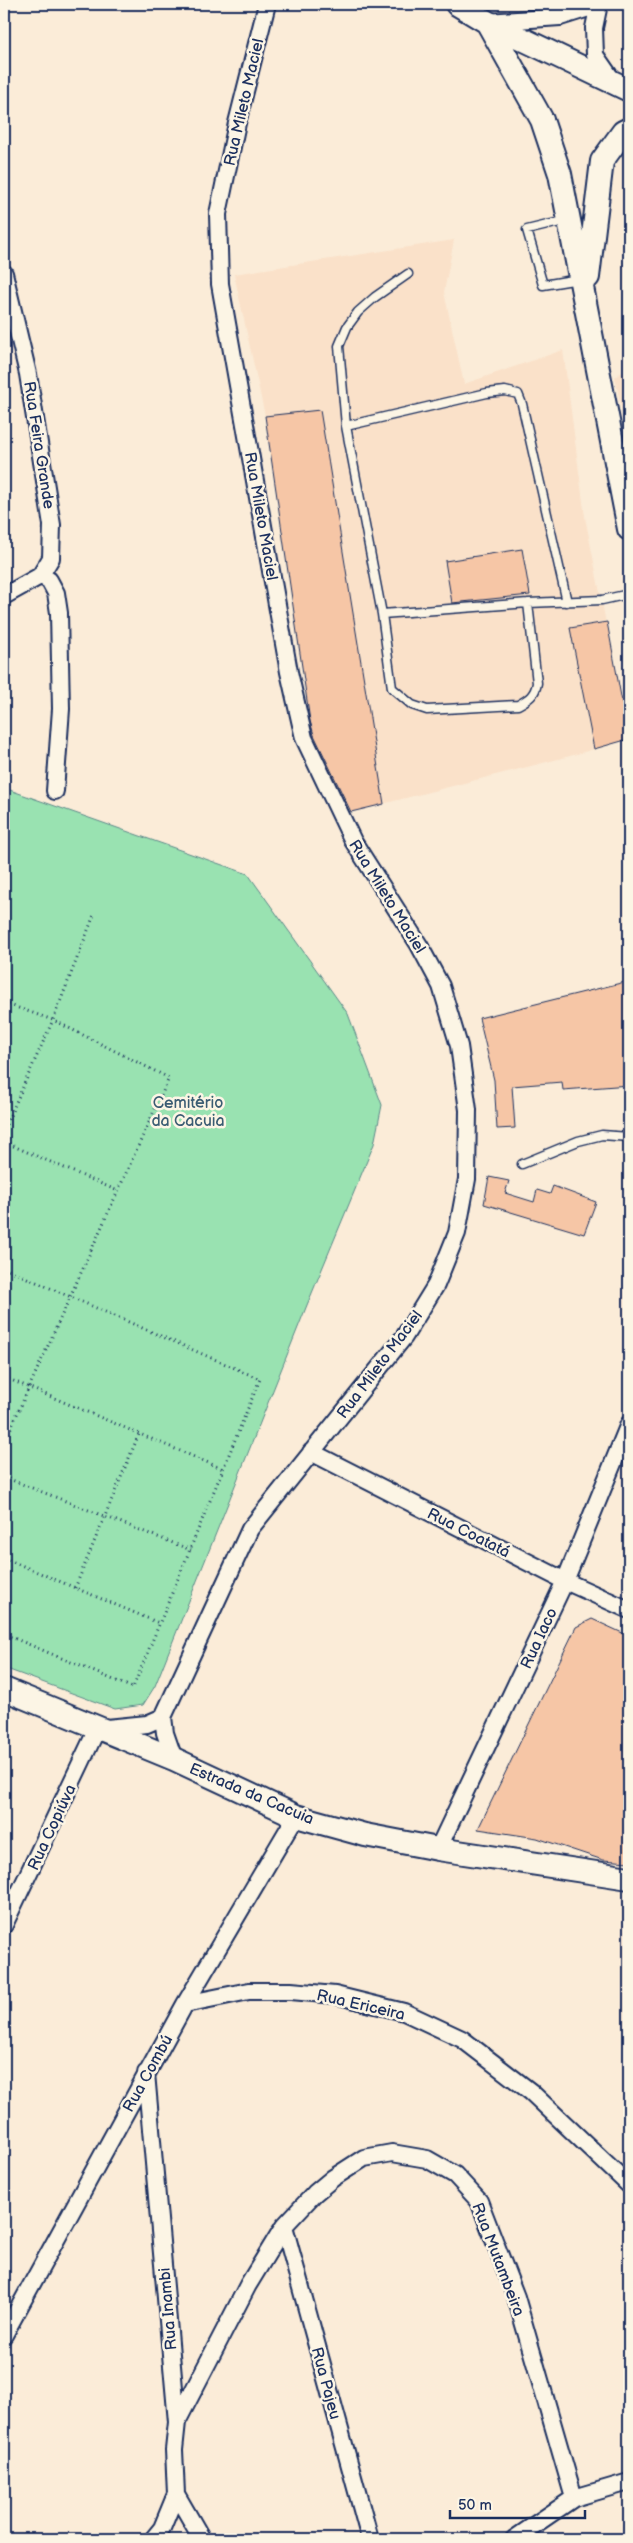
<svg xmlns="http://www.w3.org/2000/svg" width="633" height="2543" font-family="'Balsamiq Sans',sans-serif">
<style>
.built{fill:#fae1c9}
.green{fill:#99e2b1;stroke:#5a8888}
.building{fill:#f6c6a6;stroke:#1b2f5e}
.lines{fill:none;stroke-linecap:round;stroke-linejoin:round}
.service-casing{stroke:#1b2f5e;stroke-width:11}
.minor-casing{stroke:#1b2f5e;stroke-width:20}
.secondary-casing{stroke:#1b2f5e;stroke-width:26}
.path{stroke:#1b2f5e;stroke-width:3;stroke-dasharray:1 4;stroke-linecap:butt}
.service{stroke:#fcf5e5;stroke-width:8}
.minor{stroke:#fcf5e5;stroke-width:16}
.secondary{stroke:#fcf5e5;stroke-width:22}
.labels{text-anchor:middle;stroke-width:5;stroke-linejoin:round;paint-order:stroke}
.street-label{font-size:16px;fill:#1b2f5e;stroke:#fcf5e5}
.park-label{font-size:16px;fill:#3a5c73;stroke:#fcf5e5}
</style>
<rect width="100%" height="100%" fill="#fbecd8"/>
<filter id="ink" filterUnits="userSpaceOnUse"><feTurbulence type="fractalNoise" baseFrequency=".02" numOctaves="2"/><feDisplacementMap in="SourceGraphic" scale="10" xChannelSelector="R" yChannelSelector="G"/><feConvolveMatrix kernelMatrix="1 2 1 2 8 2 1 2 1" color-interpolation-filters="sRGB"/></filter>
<g filter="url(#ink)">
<!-- built -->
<path class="built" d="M454,240l-10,52 20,92 99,-34 22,167 44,222 -59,17 -219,56 -35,-59 -51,-337 -31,-142z
M629,367v83l-14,-73z"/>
<!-- green -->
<path class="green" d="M4,788l244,86 100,140 34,91 -8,39 -67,161 -152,381 -12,19 -28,4 -111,-41z"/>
<!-- building -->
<path class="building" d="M320,410l64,394 -33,8 -37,-77 -4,-14 -45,-305z
M522,549l8,46 -78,8 -7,-42z
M607,622l22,117 -35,10 -24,-121z
M629,981v104l-66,5 -1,-8 -50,4 3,42 -18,1 -3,-49 -15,-62z
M489,1177l20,4 -4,12 29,9 3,-12 13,4 3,-8 43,16 -12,32 -100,-30z
M592,1619l37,17v226l-26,-2 -66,-22 -59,-9 98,-202z"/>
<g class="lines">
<defs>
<path id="service" d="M568,220l-41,10 16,55 36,-6
M408,274l-33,23 -17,15 -11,15 -8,19 7,80 36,188 10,74 20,17 15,5 91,-5c11,-6 17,-10 19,-22l-9,-80
M346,426l141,-33 18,-2 13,3 4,10 45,198
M382,614l146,-11 74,-3 27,-6
M522,1164l56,-23 24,-6 27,2"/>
<path id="minor" d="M599,4l-5,24 1,27 18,26
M487,22l73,-5 38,-12
M4,273l24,101 24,151 -1,33 -11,18 -36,20
M40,576l9,4 7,13 3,20 2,96 -6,82
M311,1452l254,129 64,29
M163,1717l2,16 9,26
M438,1849l127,-268 64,-157
M4,1925l93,-196 50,-5 16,-7 87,-188 154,-192 32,-52 21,-52 10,-54 1,-69 -9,-64 -18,-60 -22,-41 -66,-104 -49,-103 -15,-66 -69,-388 -2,-70 19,-91 30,-119
M185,2004l64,-13h42l44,4 69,17 58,27 69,53 98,93
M146,2073l31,349 -3,28 2,44 -14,34 -9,11
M284,2226l86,313
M4,2335l181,-331 111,-188
M177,2422l71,-137 36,-59 31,-33 18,-15 31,-20 28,-5 35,6 28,16 24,26 37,96 58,201
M176,2494l26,45
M514,2539l60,-41 55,-16"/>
<path id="secondary" d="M457,4l30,18 142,68
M487,22l55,98 18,54 69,355
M588,277l14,-116 21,-29 6,-3
M4,1689l170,70 122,57 69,19 73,14 191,29"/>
</defs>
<!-- service casing -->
<use href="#service" class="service-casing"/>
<!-- minor casing -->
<use href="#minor" class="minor-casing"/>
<!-- secondary casing -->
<use href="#secondary" class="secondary-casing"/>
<!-- path -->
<path class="path" d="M4,1003l49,17 116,58 -165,365
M4,1129l49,-109 41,-105
M4,1142l114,49
M4,1268l256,111 -127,309 -129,-54
M4,1377l219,92
M4,1477l187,73
M4,1558l155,65
M75,1588l64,-154"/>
<!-- service -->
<use href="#service" class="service"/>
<!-- minor -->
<use href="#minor" class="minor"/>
<!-- secondary -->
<use href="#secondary" class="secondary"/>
</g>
</g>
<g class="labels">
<!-- street labels -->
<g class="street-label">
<text transform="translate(243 102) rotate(-77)" y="6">Rua Mileto Maciel</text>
<text transform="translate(40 445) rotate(81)" y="6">Rua Feira Grande</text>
<text transform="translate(262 516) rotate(80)" y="6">Rua Mileto Maciel</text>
<text transform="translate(388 896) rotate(58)" y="6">Rua Mileto Maciel</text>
<text transform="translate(379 1364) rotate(-53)" y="6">Rua Mileto Maciel</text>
<text transform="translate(469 1532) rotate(27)" y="6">Rua Coatatá</text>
<text transform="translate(538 1638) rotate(-65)" y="6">Rua Iaco</text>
<text transform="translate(252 1793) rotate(23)" y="6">Estrada da Cacuia</text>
<text transform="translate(51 1827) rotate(-65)" y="6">Rua Copiúva</text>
<text transform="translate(361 2004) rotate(13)" y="6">Rua Ericeira</text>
<text transform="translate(147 2073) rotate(-61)" y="6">Rua Combú</text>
<text transform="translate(499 2259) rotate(69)" y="6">Rua Mutambeira</text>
<text transform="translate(167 2309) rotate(-95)" y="6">Rua Inambi</text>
<text transform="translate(327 2383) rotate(75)" y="6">Rua Pajeu</text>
</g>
<!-- park labels -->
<g class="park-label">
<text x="188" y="1108">Cemitério<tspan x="188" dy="18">da Cacuia</tspan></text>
</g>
</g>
<!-- margin -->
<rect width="633" height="2543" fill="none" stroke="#fcf5e5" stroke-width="20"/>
<rect x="10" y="10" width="613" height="2523" fill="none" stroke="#1b2f5e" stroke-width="2" filter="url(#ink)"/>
<!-- scale -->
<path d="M450 2510v8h135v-8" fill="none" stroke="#1b2f5e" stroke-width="2.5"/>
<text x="458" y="2510" font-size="15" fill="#1b2f5e" stroke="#fcf5e5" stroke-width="4" paint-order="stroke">50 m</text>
</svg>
